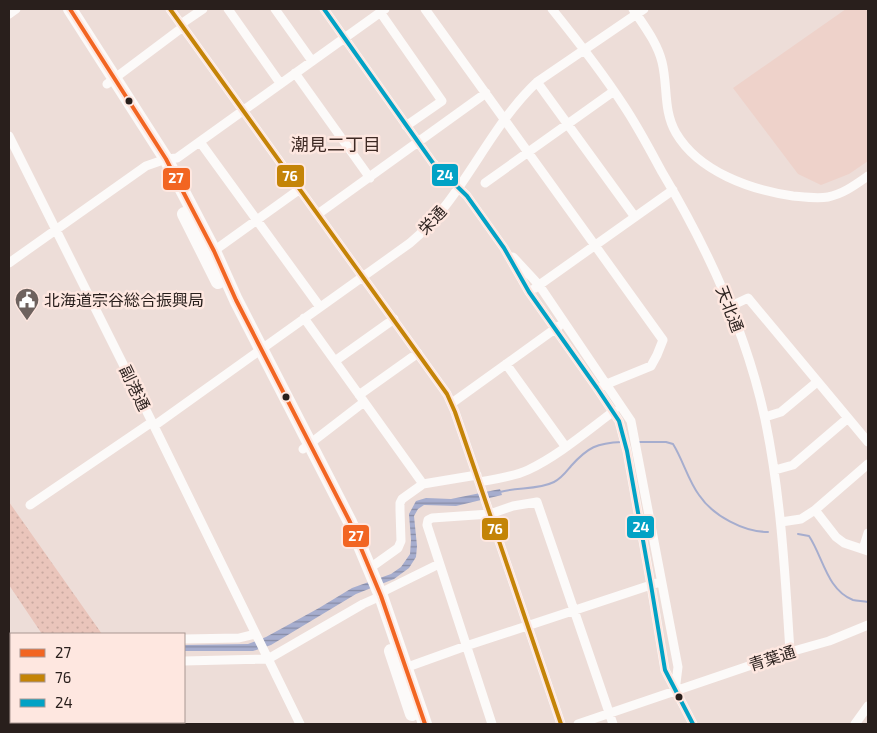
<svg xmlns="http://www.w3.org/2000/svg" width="877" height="733" font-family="'Exo 2','Noto Sans JP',sans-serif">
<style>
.built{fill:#eed2ca}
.park{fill:url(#park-dots)}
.water{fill:url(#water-rules)}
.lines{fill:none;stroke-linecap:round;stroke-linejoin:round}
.stream{stroke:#a6adce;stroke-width:2}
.minor{stroke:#fcfaf9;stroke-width:9}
.highway{stroke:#fcfaf9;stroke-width:14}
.bus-1-casing{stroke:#fee7e0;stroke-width:8}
.bus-2-casing{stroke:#fee7e0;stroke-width:8}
.bus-3-casing{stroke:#fee7e0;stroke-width:8}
.bus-1{stroke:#f26522;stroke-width:4}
.bus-2{stroke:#c48407;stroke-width:4}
.bus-3{stroke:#02a2c5;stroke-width:4}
.bus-dot{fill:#291f1c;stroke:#fee7e0;stroke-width:2}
.labels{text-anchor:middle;stroke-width:5;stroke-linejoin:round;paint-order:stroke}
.street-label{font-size:16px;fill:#291f1c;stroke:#fee7e0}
.poi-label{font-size:16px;fill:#291f1c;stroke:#fee7e0;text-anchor:start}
.neighbourhood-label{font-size:18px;fill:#3f2a24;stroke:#fee7e0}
.line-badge{stroke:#fee7e0;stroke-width:2}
.badge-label{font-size:14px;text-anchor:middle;font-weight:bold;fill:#fff}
</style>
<defs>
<pattern id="park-dots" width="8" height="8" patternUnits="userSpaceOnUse" patternTransform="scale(1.25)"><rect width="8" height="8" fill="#eac5bb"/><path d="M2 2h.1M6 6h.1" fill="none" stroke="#c9a9a0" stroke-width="1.8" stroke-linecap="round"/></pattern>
<pattern id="water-rules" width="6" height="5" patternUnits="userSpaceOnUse" patternTransform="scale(1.25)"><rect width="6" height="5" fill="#a6adce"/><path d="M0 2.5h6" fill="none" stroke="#878ca6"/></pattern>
</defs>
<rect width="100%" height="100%" fill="#edddd8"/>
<!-- built -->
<path class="built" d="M846,9h22v152l-19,13 -28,11 -23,-11 -65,-86z"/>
<!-- park -->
<path class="park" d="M9,502l93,132h-60l-33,-49z
M90,722h64l2,2h-65z"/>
<!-- water -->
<path class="water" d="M500,489l2,6 -46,11 -32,-1 -6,4 -4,7 3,30 -1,11 -7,11 -15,11 -38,15 -85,51 -18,6h-69v-6l64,-1 18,-7 53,-29 33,-20 39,-14 10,-7 9,-13 1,-14 -2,-26 7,-13 10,-3 25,1z"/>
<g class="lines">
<!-- stream -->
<path class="stream" d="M637,442h29l7,2c10,16 15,36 26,51 14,21 45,37 69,37
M500,492c18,-5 38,-2 54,-10 8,-4 12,-10 17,-16 17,-19 26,-23 51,-24
M798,534l11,2c14,21 18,54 44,64 4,1 10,1 15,2"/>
<!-- minor -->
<path class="minor" d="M170,9l277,385 8,18 24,70 82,242
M228,9l52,74
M275,9l37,52
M324,9l109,154 34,33 37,52 25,44 68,96 22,33 8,30 24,134 14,85 28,54
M425,9l238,331 -6,15 -6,11 -54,22
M552,9c25,31 50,63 72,97 14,21 26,44 38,66 46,77 84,158 103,247 16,77 20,154 25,233
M633,9c11,17 24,33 29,53 6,24 1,49 14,71 23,39 75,57 117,63 11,1 24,3 35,1 15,-3 27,-12 40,-21
M380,12l62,89 -36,25
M9,14l7,-5
M181,24l22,-15
M295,73l75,105
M537,82l98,135
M107,84l76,-57
M9,136l145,290 146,298
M200,142l120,165
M485,183l129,-92
M318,214l168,-121
M211,253l89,-64
M513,257l26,28 92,136 47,246 -3,24
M9,263l137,-97 20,-7 11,-1 208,-149
M535,288l138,-98
M731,306l17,-8 120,144
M304,318l119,166
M335,361l59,-42
M506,364l59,82
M359,395l59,-42
M452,403l107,-77
M765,417l16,-5 36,-30
M154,426l256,-183c54,-45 77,-114 127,-161l107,-73
M303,449l61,-47
M868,464l-53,46 21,27 8,6 24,8
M775,470l18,-5 55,-47
M479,482c17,-3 34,-5 49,-12 30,-14 59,-39 86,-59
M30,505l122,-83
M781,522l20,-3 14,-9
M863,549l5,-16
M370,568l28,-20 3,-7 -1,-31v-7l2,-4 21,-15 54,-9
M380,593l59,-29
M184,639l55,-1 16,-4
M9,643h2
M184,661l84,-2 95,-55 18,-8
M9,665h2
M402,669l64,-23 191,-63
M84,722l2,2
M492,724l-65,-199 1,-5 4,-2 58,-4 23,-8 24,-4 76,222
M578,724l212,-72 39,-11 39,-16
M855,724l13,-18"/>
<!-- highway -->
<path class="highway" d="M70,9l96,150 48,92 22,49 114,222 31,74 44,128
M184,214l34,68
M391,651l21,63"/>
<defs>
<path id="bus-1" d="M70,9l96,150 48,92 22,49 114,222 31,74 44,128"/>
<path id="bus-2" d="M170,9l277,385 8,18 24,70 82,242"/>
<path id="bus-3" d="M324,9l109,154 34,33 37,52 25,44 68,96 22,33 8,30 24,134 14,85 28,54"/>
</defs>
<!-- bus-1 casing -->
<use href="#bus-1" class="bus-1-casing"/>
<!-- bus-2 casing -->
<use href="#bus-2" class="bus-2-casing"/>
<!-- bus-3 casing -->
<use href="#bus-3" class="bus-3-casing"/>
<!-- bus-1 -->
<use href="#bus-1" class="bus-1"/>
<!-- bus-2 -->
<use href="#bus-2" class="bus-2"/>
<!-- bus-3 -->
<use href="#bus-3" class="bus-3"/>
</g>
<!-- icons -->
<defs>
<symbol id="civic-pin" viewBox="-11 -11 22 30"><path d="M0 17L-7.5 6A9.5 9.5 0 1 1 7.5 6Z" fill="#6e625e" stroke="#fee7e0"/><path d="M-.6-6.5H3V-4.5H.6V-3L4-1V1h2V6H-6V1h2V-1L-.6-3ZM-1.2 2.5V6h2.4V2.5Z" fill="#fff"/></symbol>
</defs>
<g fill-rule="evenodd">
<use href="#civic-pin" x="13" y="286" width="28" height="38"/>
</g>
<!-- markers -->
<g class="bus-dot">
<circle cx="129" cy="101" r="4.5"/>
<circle cx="286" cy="397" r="4.5"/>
<circle cx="679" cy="697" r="4.5"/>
</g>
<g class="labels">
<!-- street labels -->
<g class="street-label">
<text transform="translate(432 220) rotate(-47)" y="6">栄通</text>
<text transform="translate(730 309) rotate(69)" y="6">天北通</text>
<text transform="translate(135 388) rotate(64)" y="6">副港通</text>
<text transform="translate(772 658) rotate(-18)" y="6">青葉通</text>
</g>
<!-- poi labels -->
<g class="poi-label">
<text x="44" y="306">北海道宗谷総合振興局</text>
</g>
<!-- neighbourhood labels -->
<g class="neighbourhood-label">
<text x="336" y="151">潮見二丁目</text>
</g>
</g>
<g class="line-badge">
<rect x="431" y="163" width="28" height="24" rx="5" fill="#02a2c5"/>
<rect x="276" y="164" width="29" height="24" rx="5" fill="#c48407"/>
<rect x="162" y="167" width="29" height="24" rx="5" fill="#f26522"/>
<rect x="626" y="515" width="29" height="24" rx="5" fill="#02a2c5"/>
<rect x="481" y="517" width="28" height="24" rx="5" fill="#c48407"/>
<rect x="342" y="524" width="28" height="24" rx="5" fill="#f26522"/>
</g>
<g class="badge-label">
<text x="445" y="180">24</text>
<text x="290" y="181">76</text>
<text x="176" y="183">27</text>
<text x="641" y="532">24</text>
<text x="495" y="534">76</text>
<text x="356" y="541">27</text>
</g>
<!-- border -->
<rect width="877" height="733" fill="none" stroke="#291f1c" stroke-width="20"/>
<!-- legend -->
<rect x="10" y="633" width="175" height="90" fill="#fee7e0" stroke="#a99792"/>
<rect x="20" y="649" width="25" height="8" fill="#f26522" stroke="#a99792"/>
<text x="55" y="658" font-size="15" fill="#291f1c">27</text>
<rect x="20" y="674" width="25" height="8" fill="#c48407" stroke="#a99792"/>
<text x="55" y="683" font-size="15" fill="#291f1c">76</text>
<rect x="20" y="699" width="25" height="8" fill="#02a2c5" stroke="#a99792"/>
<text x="55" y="708" font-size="15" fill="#291f1c">24</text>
</svg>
